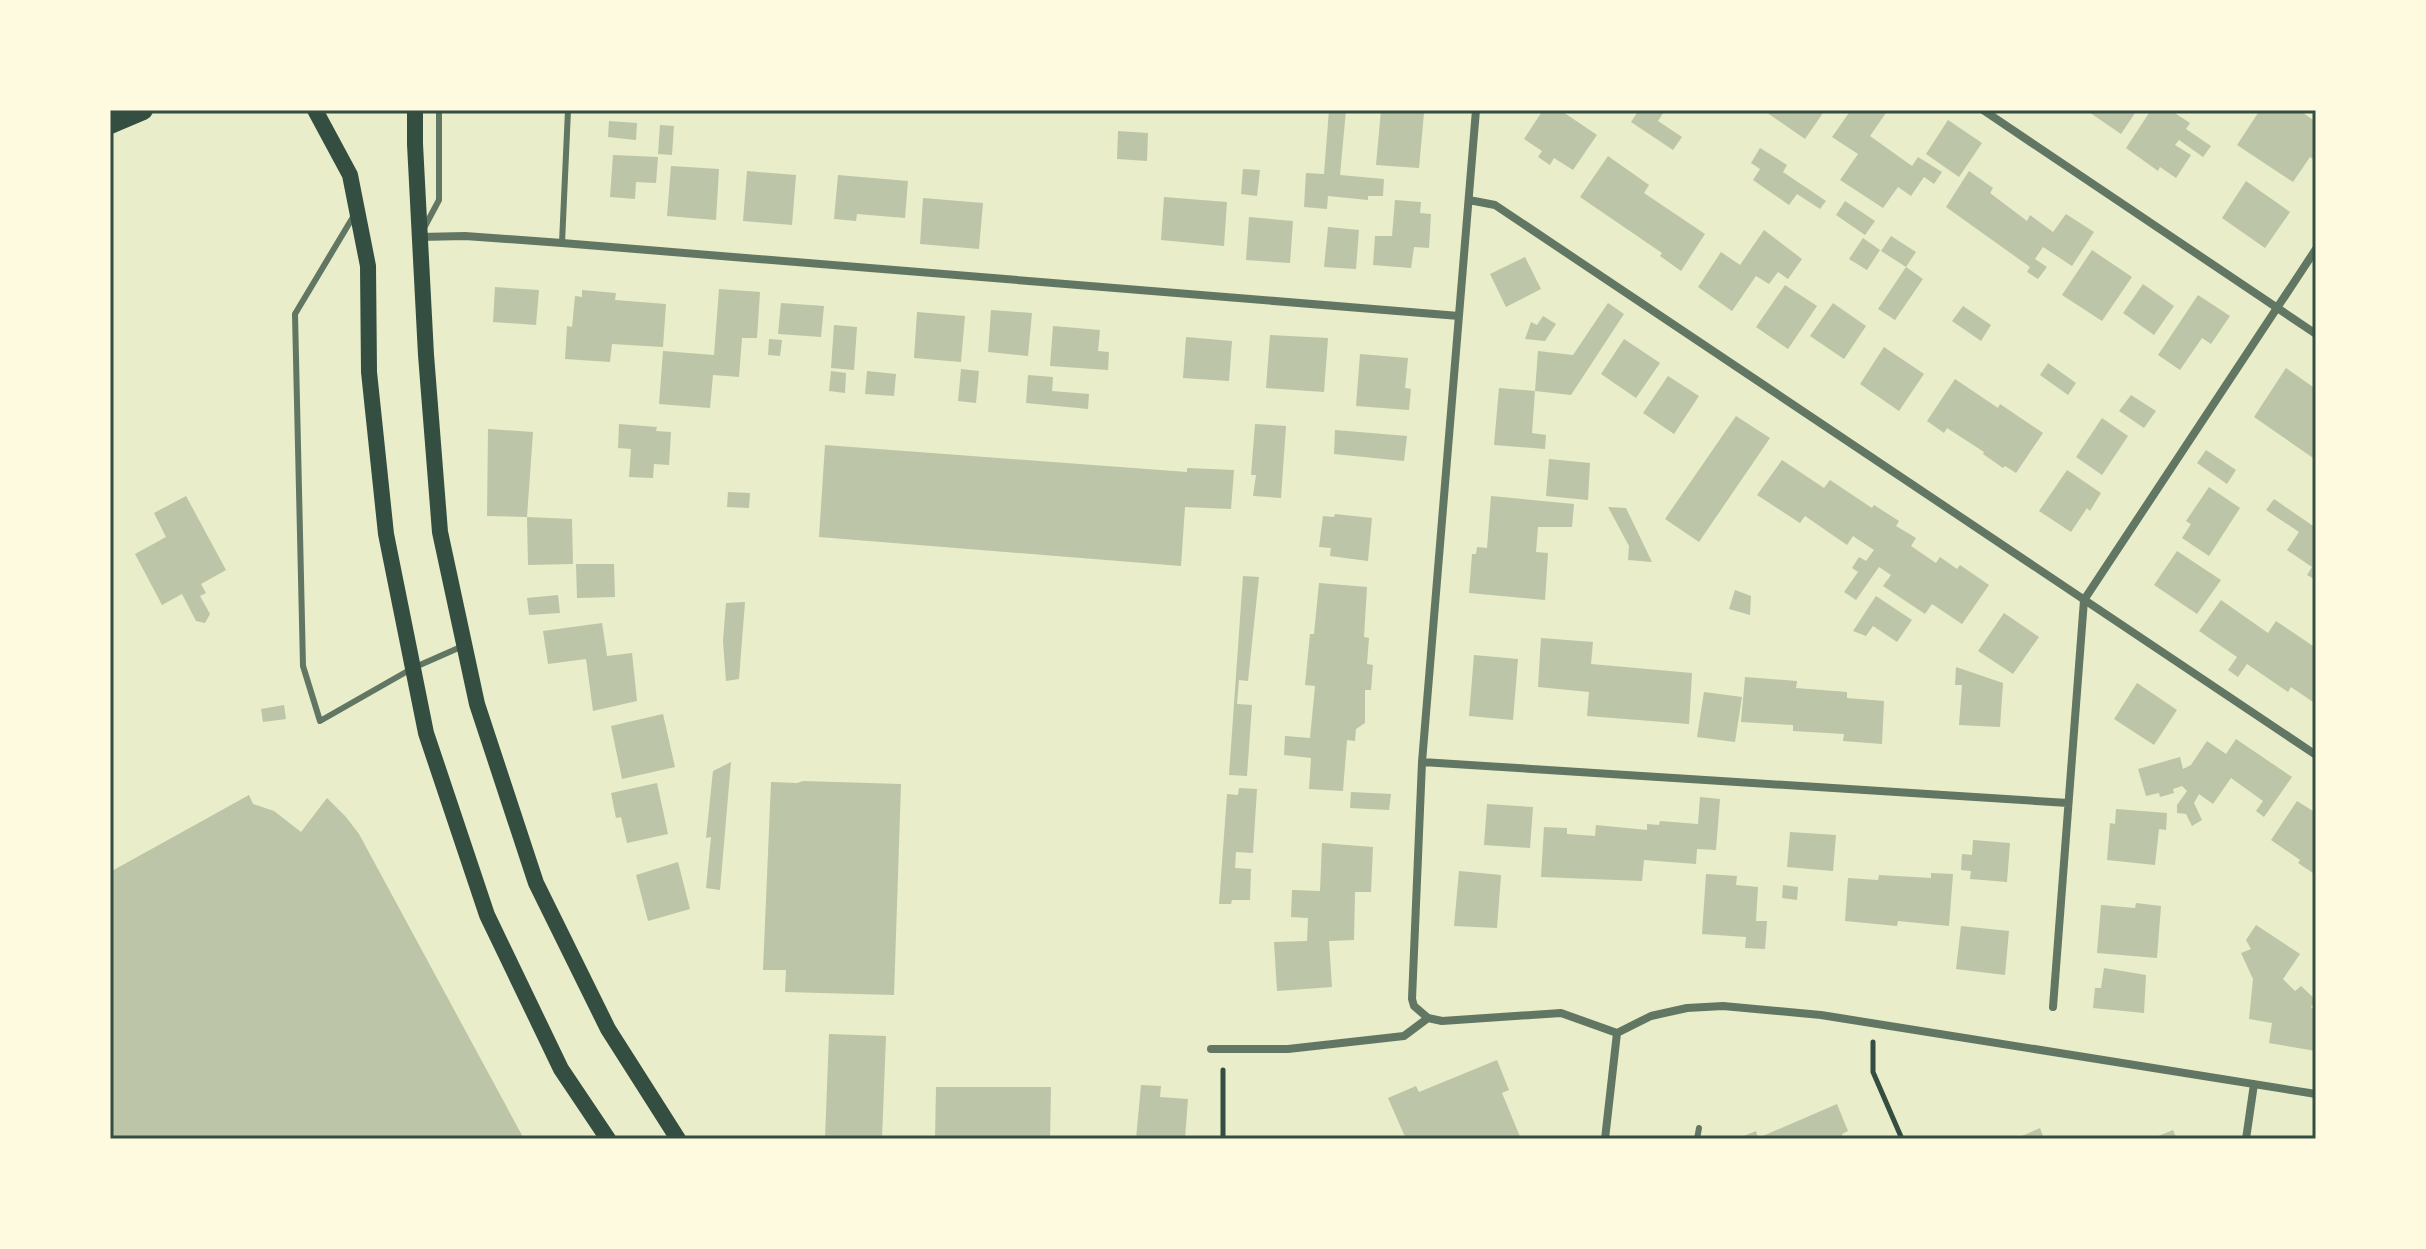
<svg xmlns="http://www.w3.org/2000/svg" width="2426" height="1249" font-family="'PT Sans',sans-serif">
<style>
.building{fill:#bcc5a7}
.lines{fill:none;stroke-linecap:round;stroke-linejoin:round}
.path{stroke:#344e41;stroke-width:5}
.service{stroke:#617663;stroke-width:6}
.minor{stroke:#617663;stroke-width:8}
.secondary{stroke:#344e41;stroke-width:16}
.primary{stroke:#344e41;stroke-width:20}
.neatline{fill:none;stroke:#344e41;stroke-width:3}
</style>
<rect width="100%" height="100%" fill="#e9edc9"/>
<!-- building -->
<path class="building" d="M1329,110h17l-6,65 44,4 -1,17h-15v4l-40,-4 -1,13 -23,-2 2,-34 18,1z
M1381,110l43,3 -5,55 -43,-3z
M1543,110h17l37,25 -24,35 -19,-12 -4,7 -12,-8 4,-6 -18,-12z
M1639,110h26l-7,11 24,16 -9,13 -42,-28z
M1763,110h62l-20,29z
M1851,110h37l-18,26 42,30 6,-9 24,15 -8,12 -10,-7 -13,19 -13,-9 -15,21 -43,-28 18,-26 -26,-17z
M2086,110h51l-16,24z
M2151,110h19l20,13 -4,6 25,17 -8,11 -24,-17 -4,5 16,10 -15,23 -16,-11 -2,4 -32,-23z
M2260,110h39l17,12v36l-2,2 -4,-3 -17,25 -56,-37z
M1948,120l34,23 -23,34 -33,-23z
M609,121l28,2 -1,17 -28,-3z
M660,125l14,1 -2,29 -14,-1z
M1118,131l30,2 -1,28 -30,-2z
M1760,148l27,17 -4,7 43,29 -6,8 -23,-15 -8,11 -36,-25 7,-11 -9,-6z
M613,155l45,2 -2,26 -20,-1 -1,17 -25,-2z
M1608,156l41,29 -5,8 61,41 -24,37 -21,-15 2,-3 -82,-56z
M671,166l48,3 -3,51 -49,-4z
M1243,169l17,1 -3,26 -16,-2z
M747,171l49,4 -4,50 -49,-4z
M1969,171l24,17 -3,5 37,28 3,-6 23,17 13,-18 28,18 -22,34 -29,-19 -8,12 12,8 -9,12 -11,-7 3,-5 -84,-60z
M838,175l70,6 -3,37 -48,-4 -1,7 -22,-2z
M2246,181l44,31 -25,36 -43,-30z
M1164,197l63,5 -3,44 -63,-6z
M923,198l60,5 -4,46 -59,-5z
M1395,200l26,2 -1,11 11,1 -2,34 -15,-1 -3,21 -38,-3 2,-29h17z
M1845,201l30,20 -10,14 -29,-20z
M1249,217l44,4 -3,42 -44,-3z
M1328,227l31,3 -3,39 -32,-2z
M1764,230l38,29 -14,20 -10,-7 -9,12 -13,-8 -24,35 -34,-24 23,-35 19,13z
M1891,236l25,16 -10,15 -25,-16z
M1863,238l17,12 -13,20 -18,-11z
M2092,250l40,27 -30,44 -40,-26z
M1525,257l16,32 -35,18 -16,-33z
M1906,267l17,12 -28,41 -17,-11z
M2143,284l31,22 -20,29 -31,-22z
M1785,285l32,21 -29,43 -32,-22z
M495,287l44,3 -3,35 -43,-3z
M719,289l41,3 -3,46h-15l-3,39 -26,-2 -3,33 -51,-4 4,-53 51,4z
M582,290l34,3 -1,7 51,4 -3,43 -51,-3 -2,18 -45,-3 2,-33 5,1 3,-31 7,1z
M2198,295l32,21 -19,28 -9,-6 -22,32 -22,-15z
M781,303l43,3 -3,31 -43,-3z
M1608,303l16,11 -53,81 -36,-4 3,-40 35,4z
M1833,303l33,23 -22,33 -34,-23z
M1963,306l28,19 -10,16 -29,-20z
M991,310l41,3 -4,43 -40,-4z
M917,312l48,4 -4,46 -47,-4z
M1543,316l13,8 -11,17 -20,-2 6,-17 6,3z
M834,325l23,2 -3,43 -23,-2z
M1053,326l47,4 -2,21 11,1 -1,18 -58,-4z
M1270,335l58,3 -4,54 -58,-4z
M1186,337l46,4 -3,40 -46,-3z
M769,339l13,1 -2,16 -12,-1z
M1624,339l36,24 -24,35 -35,-24z
M1884,347l40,27 -25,37 -39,-27z
M1360,354l48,4 -3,30 6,1 -2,21 -53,-4z
M2048,363l28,20 -8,12 -28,-20z
M2286,368l30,21v71l-62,-43z
M961,369l18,2 -3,32 -18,-2z
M831,371l15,2 -1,20 -16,-2z
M867,371l29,3 -2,22 -29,-2z
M1028,375l25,2 -1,14 37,3 -1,15 -62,-6z
M1668,376l31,20 -25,38 -31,-21z
M1955,379l43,29 2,-4 43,29 -27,40 -11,-7 -2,2 -20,-14 1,-2 -37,-24 -3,5 -17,-12z
M1499,388l36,3 -3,42 14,2 -1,14 -51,-4z
M2131,395l25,16 -12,17 -25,-17z
M1736,416l34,22 -71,104 -34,-23z
M2102,418l26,18 -26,39 -26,-18z
M619,424l38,3 -1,4 15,1 -2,33 -15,-1 -1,14 -24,-1 2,-28 -13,-1z
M1255,424l31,2 -5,72 -28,-2 3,-21h-5z
M488,429l45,3 -6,85 -40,-1z
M1335,430l72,6 -3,25 -70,-7z
M825,445l362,27v-4l47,2 -3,39 -46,-2 -4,59 -362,-29z
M2206,450l30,20 -9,14 -30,-21z
M1549,459l41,4 -2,37 -42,-4z
M1782,460l42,28 6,-8 42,28 2,-3 25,16 -3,5 20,12 -5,8 25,17 4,-6 17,12 3,-4 29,20 -27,39 -30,-20 -7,10 -42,-28 8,-11 -12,-8 -23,33 -12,-8 14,-20 -6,-4 7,-11 7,4 8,-11 -21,-14 -6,9 -42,-29 -5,7 -43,-28z
M2067,470l34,23 -11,18 -3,-3 -16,24 -32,-21z
M2209,487l31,21 -31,48 -27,-18 9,-14 -5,-3z
M728,492l22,1 -1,15 -22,-1z
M186,496l40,74 -25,14 5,9 -6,3 10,18 -5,9 -9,-2 -14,-27 -20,11 -27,-51 31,-17 -12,-24z
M1491,496l83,8 -2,23h-34l-2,25 12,1 -3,47 -76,-7 3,-39h4l1,-7 10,1z
M2274,499l42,29v52l-9,-5 5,-8 -25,-17 12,-18 -33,-22z
M1608,507l18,1 26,54 -24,-2 1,-14z
M1335,514l37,4 -4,43 -38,-5 1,-8 -12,-1 4,-31 11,1z
M527,517l45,2 1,45 -45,1z
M2177,551l44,29 -24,34 -43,-29z
M576,564h38l1,33 -38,1z
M1243,576l16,1 -11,104 -9,-1 -2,24 15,1 -5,71 -18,-1z
M1319,583l48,4 -3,50 5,1 -2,26 6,1 -2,25h-6v33l-9,6 -1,12 -8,-1 -4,51 -34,-2 2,-31 -27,-3 1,-19 25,2 5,-52 -10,-1 5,-51h4z
M1735,590l16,6 -1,19 -21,-6z
M558,595l2,18 -31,2 -2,-17z
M1876,596l36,24 -15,22 -24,-16 -7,10 -13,-5z
M2221,600l47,33 8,-12 40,27v56l-25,-17 -3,5 -41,-28 -9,13 -10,-7 9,-13 -38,-26z
M745,602l-6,77 -13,2 -3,-40 3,-38z
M2004,613l35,24 -26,37 -35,-23z
M602,623l5,33 25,-3 5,48 -44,10 -7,-52 -38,5 -5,-33z
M1541,638l52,4 -2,22 101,9 -3,51 -102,-8 2,-24 -51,-5z
M1474,655l44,4 -5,61 -44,-4z
M1956,667l47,16 -3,44 -41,-2 3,-40h-7z
M1745,677l52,4 -1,7 51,4v6l37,3 -2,43 -39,-3 1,-7 -51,-3v-6l-52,-3z
M2137,683l40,27 -23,35 -40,-26z
M1704,692l38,5 -7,45 -38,-5z
M284,705l2,14 -23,3 -2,-13z
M663,714l12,53 -53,12 -11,-53z
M2236,739l56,38 -28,40 -8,-6 7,-10 -32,-23 -18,26 -14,-10 -5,9 8,17 -10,6 -6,-12 -9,-1v-8l10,-14 -5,-5 -9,3 1,4 -14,4 -1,-4 -13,3 -8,-27 42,-12 3,12 8,-4 16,-24 19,13z
M731,762l-11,128 -14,-2 5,-51 -5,1 7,-67z
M803,781l98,3 -7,211 -109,-3 1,-22h-23l8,-188 26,1z
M657,783l11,51 -41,9 -6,-26 -5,1 -5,-25z
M1239,788l18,1 -4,64 -17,-1 -1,16 16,1 -1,31h-18l-1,4h-12l8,-110 11,1z
M1351,792l40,2 -2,16 -39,-2z
M249,795l4,9 21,7 27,21 26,-34 19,19 13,17 165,305h-414v-267z
M1700,797l20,2 -4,51 -19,-1 -1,15 -52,-4 -2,21 -101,-4 3,-50 23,1v6l28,2 1,-11 51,5v-6l12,1 1,-4 38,3z
M2297,801l19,12v62l-18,-12 2,-3 -29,-20z
M1487,804l46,3 -3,41 -46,-3z
M2116,809l51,4 -1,17 -7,-1 -4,36 -48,-5 3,-37 5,1z
M1790,832l46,3 -3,36 -46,-4z
M1973,840l37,3 -3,39 -37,-3 1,-8 -10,-1 1,-16 10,1z
M1322,843l51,4 -2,45h-16l-1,48 -25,1 3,46 -55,4 -3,-49 33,-1 1,-23 -17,-1 1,-27 28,1z
M678,862l12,47 -42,12 -12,-46z
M1459,871l42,4 -4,53 -43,-2z
M1931,873l22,1 -4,52 -51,-5 -1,5 -52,-5 3,-43 30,2 1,-5 52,3z
M1706,874l31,2 -1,9 22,2 -2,34h11l-2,28 -20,-1 1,-11 -44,-3z
M1783,885l15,2 -1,13 -15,-2z
M2136,903l25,3 -4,52 -60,-5 4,-48 34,3z
M2256,925l44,29 -17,25 12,12 6,-5 15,14 -5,7 5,5v39l-47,-8 3,-20 -23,-4 4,-40 -12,-26 10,-4 -5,-9z
M1961,926l48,5 -4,44 -49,-6z
M2104,968l42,7 -2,38 -51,-5 2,-20h6z
M829,1034l57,2 -4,103h-57z
M1497,1060l12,30 -7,3 19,46h-115l-18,-41 28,-12 3,6z
M1141,1085l20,1 -1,11 28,2 -3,40h-49z
M936,1087h115l-1,52h-115z
M1837,1104l11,27 -6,3 2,5h-108l20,-8 2,7z
M2040,1128l4,11h-29z
M2173,1130l4,9h-26z"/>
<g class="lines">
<!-- path -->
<path class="path" d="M1873,1042v30l29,67
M1223,1070v69"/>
<!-- service -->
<path class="service" d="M353,217l-58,97 8,352 17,55 93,-53 50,-22
M423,230l16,-30v-90
M562,243l6,-133
M1697,1139l2,-11"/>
<!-- minor -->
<path class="minor" d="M1983,110l333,224
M1469,200l26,5 821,550
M420,237l45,-1 97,7 897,73
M1422,762l646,41
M2053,1007l31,-407 232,-351
M1428,1018l-14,-12 -2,-7 10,-237 54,-652
M1617,1033l34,-17 36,-8 36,-2 98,9 495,79
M1211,1049h77l116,-13 24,-18 14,3 119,-8 56,20
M1605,1139l12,-106
M2246,1139l8,-55"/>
<!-- secondary -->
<path class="secondary" d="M315,110l35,65 18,91 1,106 17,162 40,199 61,182 74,154 47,70
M415,110v34l11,211 14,177 37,172 59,179 72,146 70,110"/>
<!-- primary -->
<path class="primary" d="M110,124l33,-14"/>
</g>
<!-- border -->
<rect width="2426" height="1249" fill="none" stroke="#fefae0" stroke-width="224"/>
<rect x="112" y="112" width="2202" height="1025" class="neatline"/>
</svg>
